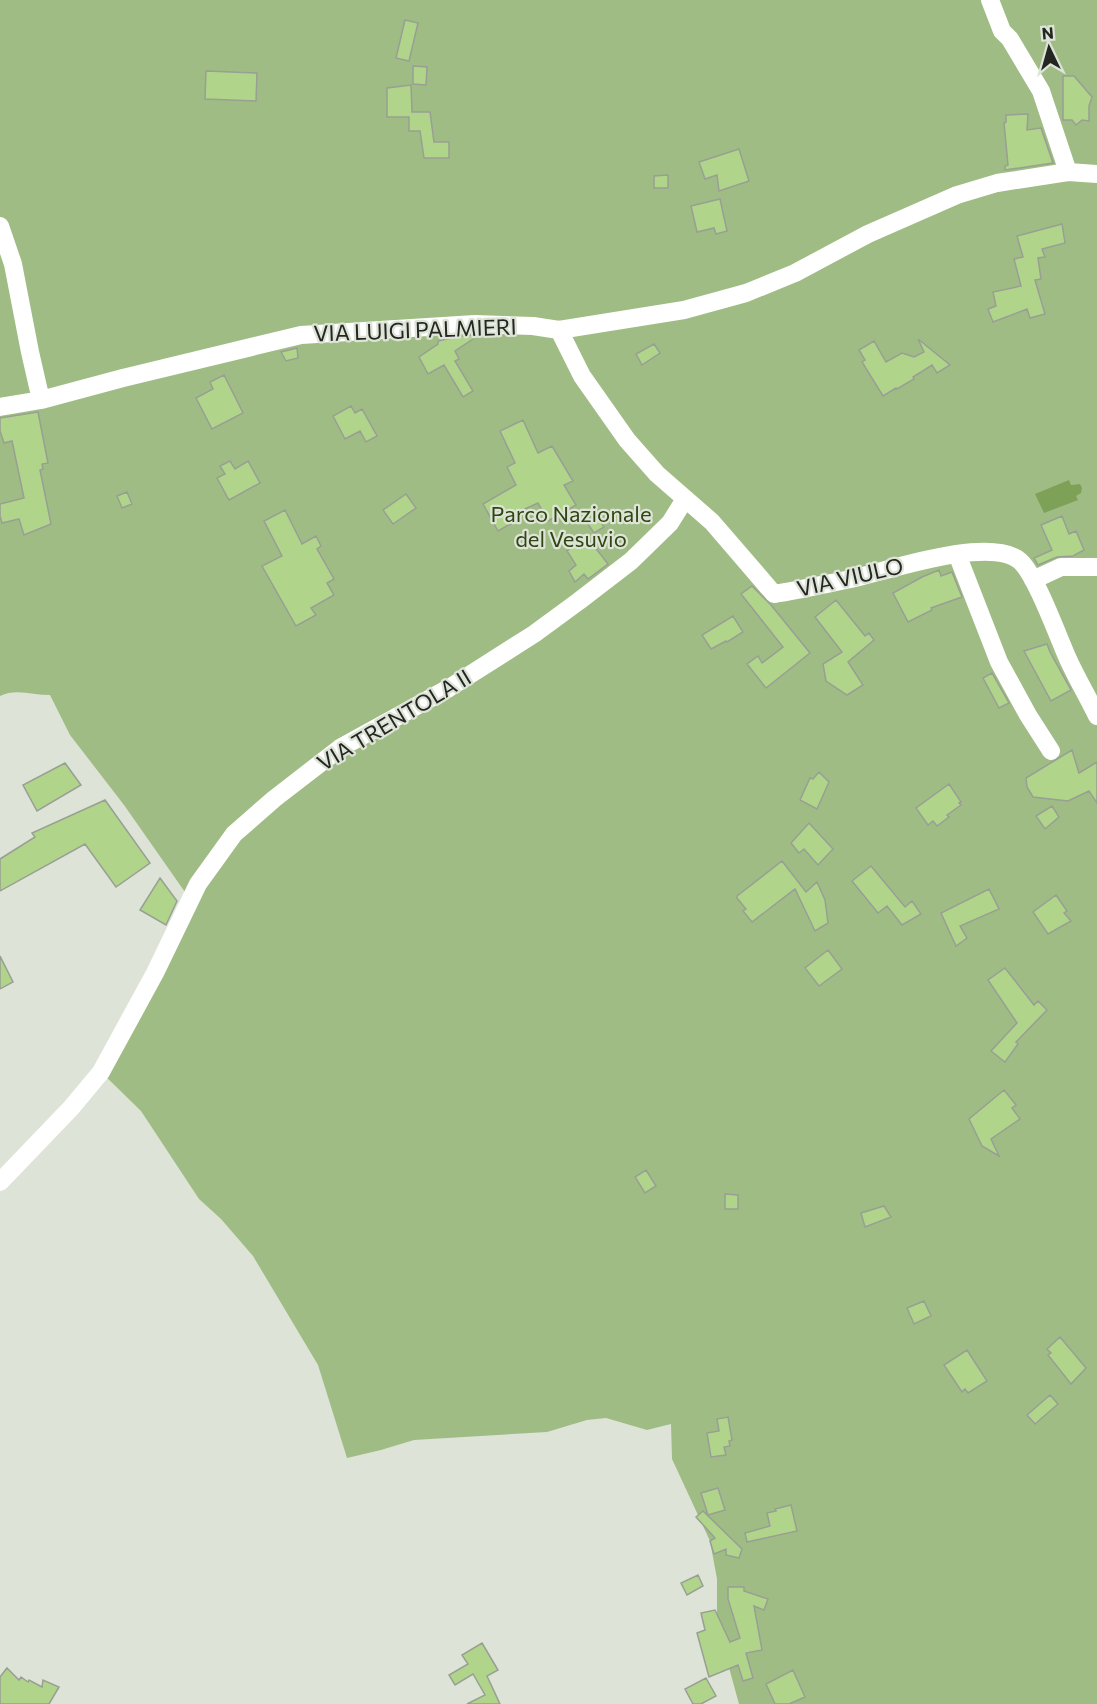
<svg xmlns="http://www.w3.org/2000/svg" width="1097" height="1704" font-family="Commissioner,sans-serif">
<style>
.green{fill:#a0bc85}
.water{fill:#7ea158}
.building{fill:#b0d58a;stroke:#989f93;stroke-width:1.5}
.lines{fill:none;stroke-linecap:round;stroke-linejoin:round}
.minor{stroke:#fff;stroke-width:18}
.labels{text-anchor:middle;stroke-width:4.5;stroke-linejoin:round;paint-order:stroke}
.street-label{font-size:22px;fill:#232621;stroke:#dde4d7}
.park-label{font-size:22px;fill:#2f4611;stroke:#dde4d7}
</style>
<rect width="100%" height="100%" fill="#dde4d7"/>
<!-- green -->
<path class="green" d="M0,0h1097v1704h-358l-22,-80v-45l-7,-38 -38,-82 -1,-35 -24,6 -41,-12 -19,2 -40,12 -133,8 -33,10 -34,8 -29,-93 -65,-109 -32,-37 -22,-20 -58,-88 -44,-43 90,-173 -63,-90 -54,-70 -20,-40c-18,0 -34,-7 -50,1z"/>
<!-- water -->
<path class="water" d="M1069,480l2,5 9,-1 2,4 -1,5 -5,3 2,4 -34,13 -9,-19z"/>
<!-- building -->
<path class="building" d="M405,20l13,3 -9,38 -13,-3z
M413,66l14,1 -1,18 -13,-1z
M206,71l51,2 -1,28 -51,-2z
M1063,76h11l18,21 -3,9v15l-7,-1 -6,5 -4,-5h-9z
M411,85l1,27h18l4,30h15v16h-25l-4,-27h-11v-14h-22v-29z
M1028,114l-1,16 14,-2 12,35 -48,7v-4l3,-1 -4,-42 2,-1v-7z
M739,149l10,32 -30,10 -2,-16 -12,4 -6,-17z
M668,175v13h-14v-12z
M720,199l7,32 -11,3 -2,-6 -17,4 -6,-26z
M1062,224l3,19 -23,6 3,8 -7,1 3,21 -6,1 10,34 -15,4 -3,-9 -34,13 -5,-13 8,-3 -3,-14 28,-6 -7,-27 9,-2 -6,-21z
M479,335l-24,16 4,8 -4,2 18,30 -10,6 -19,-32 -16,9 -9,-17 19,-13v-3l23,-5z
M918,339l32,26 -13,8 -5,-8 -19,12 1,2 -17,10 -1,-1 -13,8 -21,-34 3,-2 -6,-10 15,-9 12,21 16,-9 12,4 10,-5z
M654,344l6,9 -18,12 -6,-11z
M297,348l1,10 -12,3 -5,-9z
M224,375l19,38 -31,16 -16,-31 17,-9 -3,-7z
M351,406l4,7 7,-4 15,27 -11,6 -6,-11 -15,8 -12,-23z
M38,412l10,51 -6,1 1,5 -3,1 11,54 -27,11 -5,-16 -17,4 -2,-7v-12l24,-6 -12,-57 -8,2 -4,-12v-13z
M523,420l15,33 14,-7 21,35 -9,4 12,20 -28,16 -10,-18 -20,9 3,6 -23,13 -15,-27 33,-19 -9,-18 8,-4 -15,-32z
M230,461l5,8 13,-8 12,22 -31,17 -12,-22 8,-4 -5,-8z
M127,492l5,12 -10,4 -5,-12z
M406,494l10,14 -23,16 -10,-14z
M285,510l17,34 14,-8 5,10 -4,3 17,30 -7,4 7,12 -23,13 5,7 -20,11 -34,-60 20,-10 -18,-35z
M596,515l8,12 -10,6 -8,-12z
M1062,516l7,18 7,-3 8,19 -11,6 -16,1 -19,8 -4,-7 18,-8 -11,-25z
M587,537l21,27 -20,15 -4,-5 -9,8 -6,-11 7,-6 -9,-14z
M939,570l2,6 11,-4 10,25 -31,11 1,2 -24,12 -15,-29 29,-16z
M752,586l19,19 39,48 -44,35 -19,-24 11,-8 4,7 21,-16 -42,-53z
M836,600l29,36 4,-3 5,7 -26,22 15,23 -16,10 -21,-14 -3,-17 19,-12 -27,-35z
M733,616l10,16 -16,10 -1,-1 -15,8 -9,-14z
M1047,644l3,8 21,38 -20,11 -27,-50z
M992,673l17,30 -10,5 -16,-30z
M1072,750l7,23 18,-11v41l-8,-12 -21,10 -35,-4 -6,-10 -1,-9z
M65,763l16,22 -44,26 -14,-26z
M819,772l10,10 -12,27 -17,-9 10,-22 3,1z
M949,784l12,18 -2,1 2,2 -14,10 2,2 -12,9 -4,-5 -5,4 -12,-17z
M105,800l45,63 -34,24 -31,-43 -85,47v-32l35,-22 -3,-4z
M1052,806l7,11 -14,12 -9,-13z
M809,823l24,26 -15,16 -14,-16 -5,4 -8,-10z
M782,861l24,31 11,-10 8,18 3,23 -13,8 -20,-42 -43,33 -9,-11 3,-2 -9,-11v-2z
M871,866l34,41 7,-6 9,13 -19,11 -15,-19 -9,7 -26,-32z
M160,878l17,23 -11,24 -26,-15z
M989,889l10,20 -39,17 7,12 -11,8 -15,-33z
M1056,895l11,16 -3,2 7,8 -23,13 -15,-22z
M828,950l14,19 -23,17 -14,-18z
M0,956l13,26 -13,7z
M1005,968l29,37 4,-4 9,9 -31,32 2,2 -13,18 -14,-11 26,-28 -29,-43z
M1004,1090l12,15 -4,3 8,11 -29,20 8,17 -17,-10 -13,-27z
M646,1170l10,16 -11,7 -10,-16z
M725,1194l13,1v14h-13z
M884,1206l7,11 -26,10 -4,-14z
M924,1301l7,15 -17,8 -7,-16z
M1060,1337l26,31 -15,16 -23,-29 3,-2 -4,-4z
M967,1350l20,31 -19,12 -3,-4 -3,3 -18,-27z
M1050,1395l8,9 -23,20 -8,-9z
M728,1417l4,23 -3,1 1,5 -6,1 2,8 -15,2 -4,-24 12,-2 -2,-12z
M718,1488l7,22 -17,5 -7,-22z
M791,1505l6,26 -50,11 -2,-9 25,-7 -3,-13 9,-2 -1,-2z
M703,1511l39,38 -3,9 -13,-3v-6l-12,5 -4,-13 5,-3 -19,-21z
M698,1575l5,11 -16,9 -6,-12z
M728,1587h16v4l24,8 -4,11 -10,-4 8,44 -16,3 7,25 -10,3 -5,-16 -29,12 -12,-44 8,-3 -4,-17 14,-3 15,32 10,-4 -12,-39z
M482,1643l16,27 -11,6 13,28h-33l18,-9 -12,-21 -18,11 -6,-10 19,-11 -6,-9z
M7,1668l12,12 2,-3 7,5 1,-2 13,7 1,-7 16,7 -10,17h-49v-27z
M793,1670l12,27 -16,7h-14l-9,-20z
M706,1678l10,18 -15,8h-8l-8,-15z"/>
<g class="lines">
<!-- minor -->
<path class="minor" d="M990,0l12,31 8,8 31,52 27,81
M0,226l13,38 17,88 11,48
M559,330l23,46 45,64 30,34 55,48 62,72c26,-4 52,-10 77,-15 36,-8 139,-44 169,-18 16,14 38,76 48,98 9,20 20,38 29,57
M0,407l41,-7 82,-22 178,-43 174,-11 58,2 26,4 125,-20 62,-17 49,-20 73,-39 89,-39 40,-12 71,-11 29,2
M957,554l42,108 29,53 23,36
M1033,580l28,-13h35
M0,1182l71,-74 30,-36 54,-99 43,-89 36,-50 40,-35 66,-51 109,-60 85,-54 45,-33 52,-40 39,-38 15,-24"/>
</g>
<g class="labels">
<!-- street labels -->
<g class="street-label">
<text transform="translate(415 330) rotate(-2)" y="8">VIA LUIGI PALMIERI</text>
<text transform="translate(850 577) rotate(-13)" y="8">VIA VIULO</text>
<text transform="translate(394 720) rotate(-31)" y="8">VIA TRENTOLA II</text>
</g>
<!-- park labels -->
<g class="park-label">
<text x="571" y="522">Parco Nazionale<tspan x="571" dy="25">del Vesuvio</tspan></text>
</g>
</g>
<!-- north arrow -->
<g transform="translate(1049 48) rotate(355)" stroke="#dde4d7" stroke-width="4.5" paint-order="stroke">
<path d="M0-4.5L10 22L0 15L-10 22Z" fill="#232621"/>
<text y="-9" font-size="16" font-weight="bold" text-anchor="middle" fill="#232621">N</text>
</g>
</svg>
